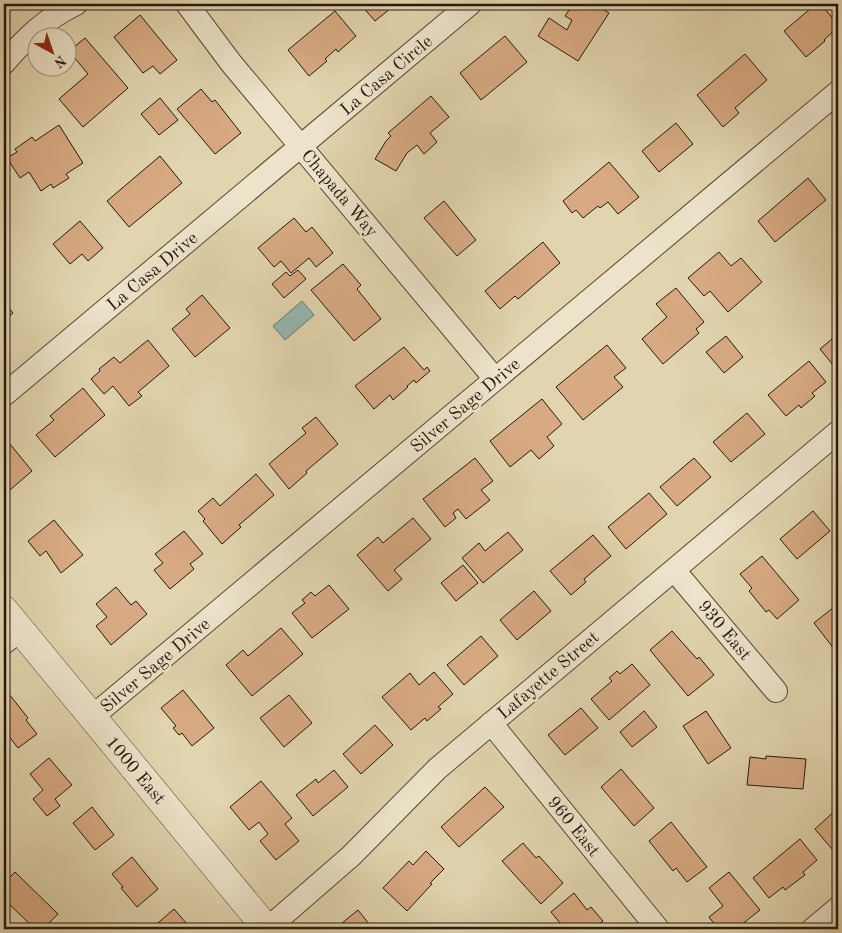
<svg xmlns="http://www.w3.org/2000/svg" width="842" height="933" font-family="'Old Standard TT',serif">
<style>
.water{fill:#95b7b2;stroke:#687870}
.building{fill:#d7aa83;stroke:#25190d}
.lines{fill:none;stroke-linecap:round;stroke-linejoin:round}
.minor-casing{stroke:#544835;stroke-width:24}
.tertiary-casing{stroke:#544835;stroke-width:29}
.minor{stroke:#ece3ca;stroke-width:22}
.tertiary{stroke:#ece3ca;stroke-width:28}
.labels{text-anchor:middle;stroke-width:5;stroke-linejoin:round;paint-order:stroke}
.street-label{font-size:18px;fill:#25190d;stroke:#ece3ca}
</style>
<rect width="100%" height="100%" fill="#e1d4ae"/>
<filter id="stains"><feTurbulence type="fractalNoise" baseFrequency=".004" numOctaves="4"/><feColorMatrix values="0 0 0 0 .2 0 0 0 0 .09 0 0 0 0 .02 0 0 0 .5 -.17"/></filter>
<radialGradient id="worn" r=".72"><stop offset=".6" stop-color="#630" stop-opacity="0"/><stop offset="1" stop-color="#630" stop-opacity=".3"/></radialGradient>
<!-- water -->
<path class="water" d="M302,301l12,14 -29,25 -12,-14z"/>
<!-- building -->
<path class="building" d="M360,4h36l-21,17z
M573,4h21l15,9 -31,48 -40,-25 11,-18 18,12 5,-10 -7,-4z
M816,4h5l17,21v2l-14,13 1,1 -19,16 -22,-26z
M335,11l21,25 -18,16 -2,-3 -11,10 2,2 -18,15 -21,-26z
M140,15l37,45 -17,14 -7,-8 -10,7 -29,-36z
M505,36l22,26 -46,38 -21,-27z
M85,38l43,50 -45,39 -24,-28 29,-25 -19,-23z
M745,54l22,26 -32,28 4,5 -16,14 -26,-32z
M201,89l11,13 3,-2 26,33 -26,21 -38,-45z
M431,96l18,21 -19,16 7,9 -13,12 -7,-9 -10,8 -11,18 -21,-12 11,-18 5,-5 -3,-3z
M160,98l18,22 -19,15 -18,-21z
M676,123l17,21 -34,28 -17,-21z
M59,125l24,38 -17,11 3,4 -16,10 -2,-4 -10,7 -12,-19 -9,6 -13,-20 10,-6 -2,-3 17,-12 3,4z
M160,156l22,27 -53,44 -22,-26z
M609,162l30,35 -21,17 -10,-12 -8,6 -2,-2 -15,12 -7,-8 -4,3 -9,-12z
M808,178l18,22 -51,42 -17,-21z
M444,201l32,39 -19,16 -33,-38z
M294,218l12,14 6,-5 21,26 -17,14 -7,-9 -18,15 -10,-12 -7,6 -16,-19z
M80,221l23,27 -15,13 -6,-7 -12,10 -17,-20z
M543,242l17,21 -42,36 -3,-3 -15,13 -15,-18z
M719,252l12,14 10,-8 21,24 -34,30 -18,-21 -6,5 -16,-18z
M343,264l18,21 -4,4 24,30 -27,22 -43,-51z
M298,270l8,9 -22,19 -12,-14 14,-12 4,4z
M676,288l28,34 -8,7 3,4 -36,31 -21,-25 25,-22 -11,-13z
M202,295l28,33 -35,29 -23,-28 18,-15 -4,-5z
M4,302l9,11 -9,8z
M838,334v37l-18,-22z
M726,336l17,21 -19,16 -18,-21z
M148,340l21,26 -31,26 4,4 -13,10 -16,-20 -9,8 -13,-15 9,-8 -1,-2 15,-12 6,6z
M607,345l19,23 -12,9 9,10 -40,33 -27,-33z
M404,347l20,23 3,-3 3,4 -14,12 -2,-3 -7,6 1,1 -15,13 -3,-5 -16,14 -19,-23z
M809,361l17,21 -14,11 3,3 -14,12 -2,-3 -13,11 -18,-21z
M83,388l22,27 -50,42 -19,-22 18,-15 -4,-4z
M542,399l20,25 -15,13 7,9 -15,13 -8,-9 -21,17 -20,-26z
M747,413l18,21 -34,28 -18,-20z
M316,417l22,27 -32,27 1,2 -18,16 -20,-25 37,-31 -4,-5z
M10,444l22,27 -28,24v-46z
M475,458l18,23 -12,9 9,10 -24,19 -8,-10 -5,4 3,5 -11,9 -22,-28z
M694,458l17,19 -34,29 -17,-19z
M256,474l18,21 -35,30 2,2 -19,17 -19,-23 2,-2 -7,-8 15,-13 7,8z
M649,493l18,21 -41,35 -18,-22z
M813,511l17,20 -33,28 -17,-20z
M413,518l18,21 -37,31 8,9 -14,12 -31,-36 21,-18 5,6z
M54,520l29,35 -22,18 -15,-22 -6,5 -12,-15z
M184,531l19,23 -13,10 4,5 -24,20 -16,-19 9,-7 -8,-9z
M508,532l15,18 -40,33 -21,-25 17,-15 6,8z
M593,535l18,21 -27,23 2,3 -15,13 -21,-24z
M762,556l37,44 -22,19 -8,-9 -3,2 -17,-21 3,-3 -12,-14z
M463,565l15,18 -22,18 -15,-18z
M329,585l20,24 -37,29 -20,-25 13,-10 -3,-3 9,-8 4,4z
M116,587l15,18 5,-4 11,13 -36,31 -15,-19 11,-9 -11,-13z
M534,591l17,20 -34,29 -17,-20z
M834,607l4,5v42l-24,-31z
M281,628l22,26 -51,42 -26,-31 17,-15 5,6z
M672,631l25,28 2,-2 15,18 -26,21 -38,-46z
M481,636l17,20 -34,29 -17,-20z
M632,664l18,21 -41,35 -18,-21 21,-18 -3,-3 8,-7 3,3z
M434,672l19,22 -15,13 3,2 -14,12 -2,-3 -14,12 -29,-33 28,-24 9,12z
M5,689l23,29 -2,2 11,14 -19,14 -14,-18v-40z
M183,690l31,38 -22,18 -10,-13 -3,2 -6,-7 3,-2 -15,-18z
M289,695l23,28 -28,24 -24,-29z
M581,708l17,20 -33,27 -17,-20z
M644,711l13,16 -25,20 -12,-15z
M706,711l25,37 -23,16 -25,-38z
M375,725l18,20 -32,29 -18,-20z
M766,756l40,3 -3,30 -56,-4 3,-28 16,2z
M49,758l23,27 -17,14 5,7 -13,10 -14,-17 10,-9 -13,-16z
M621,769l33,39 -20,18 -33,-39z
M334,770l14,17 -35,29 -17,-21 20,-16 2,4z
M261,781l31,37 -7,6 14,17 -23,19 -16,-19 8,-7 -9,-12 -10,8 -19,-23z
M485,787l19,20 -45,40 -18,-20z
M92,807l22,28 -19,15 -22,-27z
M838,808v35l-6,6 -17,-20z
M671,822l36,45 -20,15 -11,-14 -3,3 -24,-30z
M800,839l17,21 -14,12 2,3 -20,15 -2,-3 -14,11 -16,-20z
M523,843l13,15 3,-2 24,27 -22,21 -39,-43z
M426,851l18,18 -14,14 2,1 -25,27 -24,-23 26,-27 4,4z
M132,857l26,32 -21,18 -16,-19 2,-1 -11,-13z
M15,872l43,42 -15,15h-8l-31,-30v-16z
M729,872l31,38 -24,19h-18l-9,-12 14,-11 -14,-18z
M574,893l13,17 4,-3 12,14 -4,3 4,5h-38l-14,-17z
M174,909l13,15 -5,5h-31z
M358,910l15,19h-36l-1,-1z"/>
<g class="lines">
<defs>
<path id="minor" d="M187,4l44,59 264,316
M4,63c22,-25 41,-44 72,-59
M4,395l466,-391
M674,570l102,121
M4,643l16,-13
M92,717l746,-625
M491,723l167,206
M267,929l84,-73 86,-87 401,-337
M813,929l25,-21"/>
<path id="tertiary" d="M4,610l263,319"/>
</defs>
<!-- minor casing -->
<use href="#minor" class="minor-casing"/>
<!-- tertiary casing -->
<use href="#tertiary" class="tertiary-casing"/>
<!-- minor -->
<use href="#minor" class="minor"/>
<!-- tertiary -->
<use href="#tertiary" class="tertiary"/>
</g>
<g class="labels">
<!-- street labels -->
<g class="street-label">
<text transform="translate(386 75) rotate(-40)" y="6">La Casa Circle</text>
<text transform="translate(340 193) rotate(50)" y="6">Chapada Way</text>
<text transform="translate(152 271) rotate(-40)" y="6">La Casa Drive</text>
<text transform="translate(465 405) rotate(-40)" y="6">Silver Sage Drive</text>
<text transform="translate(725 630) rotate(50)" y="6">930 East</text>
<text transform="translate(155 665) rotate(-40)" y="6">Silver Sage Drive</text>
<text transform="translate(548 675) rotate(-40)" y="6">Lafayette Street</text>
<text transform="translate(136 770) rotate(50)" y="6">1000 East</text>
<text transform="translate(574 826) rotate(51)" y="6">960 East</text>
</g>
</g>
<!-- margin -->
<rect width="842" height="933" fill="none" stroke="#e1d4ae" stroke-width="20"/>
<rect x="5" y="5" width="832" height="923" fill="none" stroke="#25190d" stroke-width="2.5"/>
<rect x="10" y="10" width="822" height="913" fill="none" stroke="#25190d"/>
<!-- north arrow -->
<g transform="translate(52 52) rotate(140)"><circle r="24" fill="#ece3ca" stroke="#9c927e"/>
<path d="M0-4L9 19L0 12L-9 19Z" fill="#8f2418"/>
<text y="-8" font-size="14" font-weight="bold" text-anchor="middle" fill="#25190d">N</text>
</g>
<rect width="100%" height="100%" filter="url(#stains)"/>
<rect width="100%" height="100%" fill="url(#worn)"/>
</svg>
